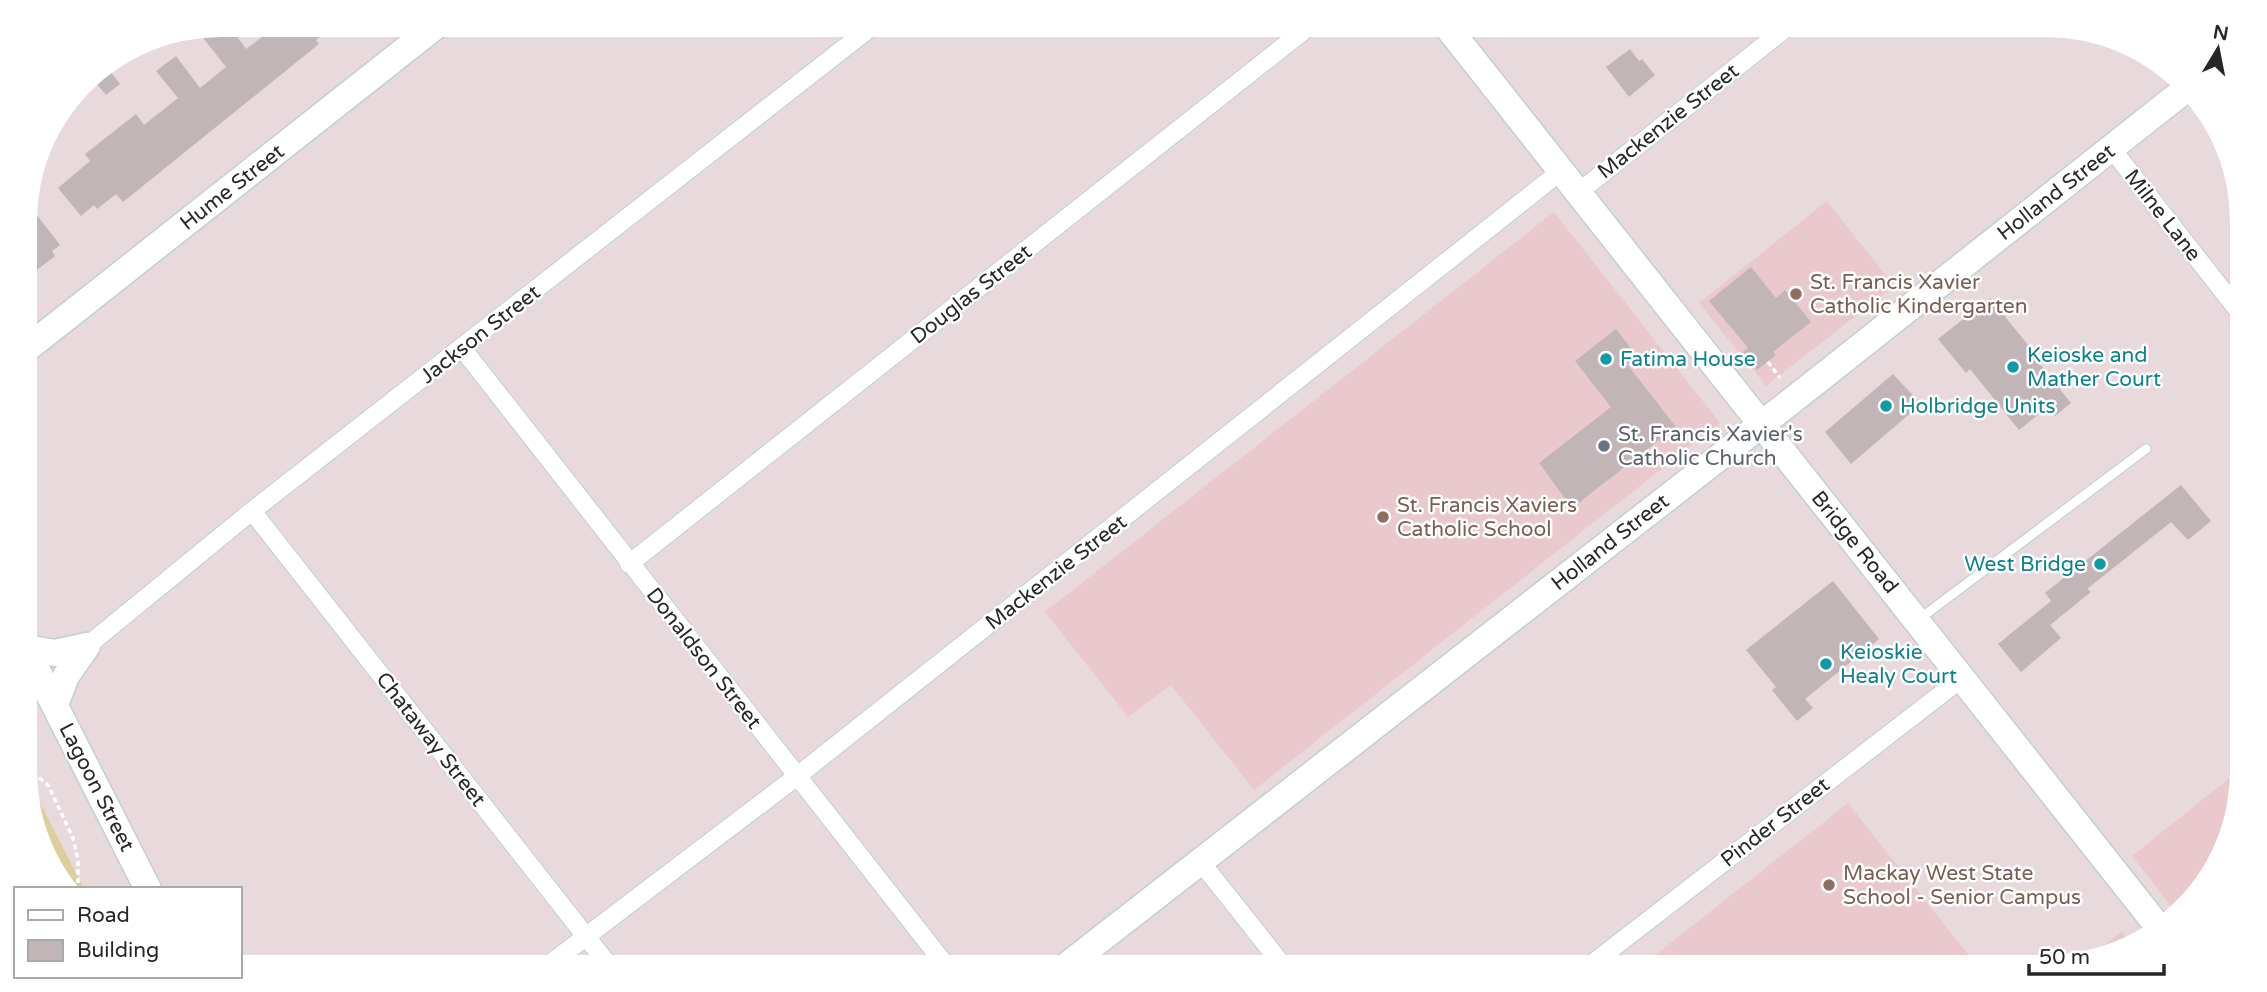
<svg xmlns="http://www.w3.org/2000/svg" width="2267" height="992" font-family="'Varela Round',sans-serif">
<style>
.education{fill:#e9c9ce}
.green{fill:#dbd09a}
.building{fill:#c1b5b8}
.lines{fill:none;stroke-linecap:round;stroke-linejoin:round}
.lane-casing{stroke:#c2d0d0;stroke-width:11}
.street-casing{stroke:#c2d0d0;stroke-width:20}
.secondary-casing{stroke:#c2d0d0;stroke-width:29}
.path{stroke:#fff;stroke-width:3.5;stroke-dasharray:5 3.5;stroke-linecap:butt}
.lane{stroke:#fff;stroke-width:9}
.street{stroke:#fff;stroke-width:18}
.secondary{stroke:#fff;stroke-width:26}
.education-dot{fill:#8d6e63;stroke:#fff;stroke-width:2.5}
.culture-dot{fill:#0f9aa8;stroke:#fff;stroke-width:2.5}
.worship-dot{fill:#6b7280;stroke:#fff;stroke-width:2.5}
.labels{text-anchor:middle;stroke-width:5;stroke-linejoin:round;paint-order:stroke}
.street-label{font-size:21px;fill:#272727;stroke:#fff}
.education-label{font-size:21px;fill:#785e54;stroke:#fff;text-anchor:start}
.culture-label{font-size:21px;fill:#0d838f;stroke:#fff;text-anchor:start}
.worship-label{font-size:21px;fill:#5b616d;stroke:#fff;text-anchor:start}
</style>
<rect width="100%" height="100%" fill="#e8d9dd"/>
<!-- education -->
<path class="education" d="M1827,201l67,85 -128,100 -67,-83z
M1554,212l166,211 -466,367 -83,-105 -43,32 -83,-105z
M2242,768l-14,78 -53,65 -43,-55z
M1848,803l130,164h-338z
M2122,931l9,12 -41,14z"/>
<!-- green -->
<path class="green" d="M26,775l58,114h-20l-38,-91z"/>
<!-- building -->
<path class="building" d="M228,24l18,25 33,-25h57l-20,16 3,4 -196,158 -7,-8 -19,15 -3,-4 -13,11 -23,-28 32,-27 -5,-7 51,-40 8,11 34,-27 -22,-27 20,-15 24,32 26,-21 -26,-33 10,-7z
M1630,49l9,12 3,-2 13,16 -26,22 -23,-30z
M110,71l10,13 -14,11 -11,-13z
M33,210l27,35 -8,6 3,5 -18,14 -12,-15v-38z
M1751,267l25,31 9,-8 26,32 -38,30 3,3 -19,15 -14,-18 5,-4 -39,-47z
M1990,298l51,63 -2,2 32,40 -16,13 -7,-9 -29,23 -49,-61 -4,4 -28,-34z
M1616,329l21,27 -10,8 49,63 -104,81 -33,-45 72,-56 -36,-46z
M1893,374l28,30 -70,60 -26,-32z
M2181,485l30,36 -23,19 -17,-18 -84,67 4,3 -41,33 11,13 -40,34 -23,-28 53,-43 -6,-8z
M1833,581l46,58 -74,60 8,9 -16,13 -25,-31 4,-3 -30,-37z"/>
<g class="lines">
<defs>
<path id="lane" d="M1918,620l228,-171"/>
<path id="street" d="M2111,148l130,166
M1579,192l212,-168
M462,348l485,619
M252,511l358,456
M629,564l683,-540
M87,646l165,-135 623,-487
M1200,861l84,106
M546,967l250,-190 765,-606
M1588,967l374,-289"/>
<path id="secondary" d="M1445,24l715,905
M25,350l413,-326
M26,648l29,5 32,-7
M26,649l122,240
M55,705l11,-29 21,-30
M1065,967l724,-564 397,-314"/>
</defs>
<!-- lane casing -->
<use href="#lane" class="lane-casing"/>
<!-- street casing -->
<use href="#street" class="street-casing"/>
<!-- secondary casing -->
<use href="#secondary" class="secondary-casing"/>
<!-- path -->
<path class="path" d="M1768,362l12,16
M26,767l22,18 25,53 5,22v29"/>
<!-- lane -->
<use href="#lane" class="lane"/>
<!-- street -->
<use href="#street" class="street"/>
<!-- secondary -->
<use href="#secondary" class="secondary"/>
</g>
<!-- markers -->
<g class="education-dot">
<circle cx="1796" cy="294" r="7"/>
<circle cx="1383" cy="517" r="7"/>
<circle cx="1829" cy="885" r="7"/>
</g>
<g class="culture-dot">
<circle cx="1606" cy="359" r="7"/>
<circle cx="2013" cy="367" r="7"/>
<circle cx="1886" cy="406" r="7"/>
<circle cx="2100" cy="564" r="7"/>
<circle cx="1826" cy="664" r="7"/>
</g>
<circle class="worship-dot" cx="1604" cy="446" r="7"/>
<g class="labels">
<!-- street labels -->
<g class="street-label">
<text transform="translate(1668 121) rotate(-38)" y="7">Mackenzie Street</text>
<text transform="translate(232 187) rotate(-38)" y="7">Hume Street</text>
<text transform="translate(2056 192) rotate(-38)" y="7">Holland Street</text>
<text transform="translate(2163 215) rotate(52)" y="7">Milne Lane</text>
<text transform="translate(971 294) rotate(-38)" y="7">Douglas Street</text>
<text transform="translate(480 334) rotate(-38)" y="7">Jackson Street</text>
<text transform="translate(1610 542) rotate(-38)" y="7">Holland Street</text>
<text transform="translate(1855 542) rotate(51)" y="7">Bridge Road</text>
<text transform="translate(1056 572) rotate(-38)" y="7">Mackenzie Street</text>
<text transform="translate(704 658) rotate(52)" y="7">Donaldson Street</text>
<text transform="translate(431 739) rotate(52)" y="7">Chataway Street</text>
<text transform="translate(97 787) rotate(63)" y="7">Lagoon Street</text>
<text transform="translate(1775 822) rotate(-38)" y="7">Pinder Street</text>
</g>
<!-- education labels -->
<g class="education-label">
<text x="1810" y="289">St. Francis Xavier<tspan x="1810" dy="24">Catholic Kindergarten</tspan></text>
<text x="1397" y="512">St. Francis Xaviers<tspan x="1397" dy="24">Catholic School</tspan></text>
<text x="1843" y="880">Mackay West State<tspan x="1843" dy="24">School - Senior Campus</tspan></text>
</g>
<!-- culture labels -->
<g class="culture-label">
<text x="2027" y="362">Keioske and<tspan x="2027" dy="24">Mather Court</tspan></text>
<text x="1620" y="366">Fatima House</text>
<text x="1900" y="413">Holbridge Units</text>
<text x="2086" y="571" text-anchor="end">West Bridge</text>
<text x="1840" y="659">Keioskie<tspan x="1840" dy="24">Healy Court</tspan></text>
</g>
<!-- worship labels -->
<g class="worship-label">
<text x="1618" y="441">St. Francis Xavier's<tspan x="1618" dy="24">Catholic Church</tspan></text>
</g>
</g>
<!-- crop -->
<path d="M0 0H2267V992H0ZM221 37H2046A184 184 0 0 1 2230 221V771A184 184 0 0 1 2046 955H221A184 184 0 0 1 37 771V221A184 184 0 0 1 221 37Z" fill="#fff" fill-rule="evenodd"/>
<!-- legend -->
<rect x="14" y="887" width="228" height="91" fill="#ffffff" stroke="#a9a9a9" stroke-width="2"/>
<rect x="28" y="910" width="35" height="10" fill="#ffffff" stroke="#a9a9a9" stroke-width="2"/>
<text x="77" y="922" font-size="21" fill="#272727">Road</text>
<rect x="28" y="940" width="35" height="21" fill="#c1b5b8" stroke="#a9a9a9" stroke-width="2"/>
<text x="77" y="957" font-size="21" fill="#272727">Building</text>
<!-- north arrow -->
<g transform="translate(2218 49) rotate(10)" stroke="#ffffff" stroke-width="5" paint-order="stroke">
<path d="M0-5L12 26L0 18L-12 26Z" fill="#272727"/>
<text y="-10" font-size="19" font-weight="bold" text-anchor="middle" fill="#272727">N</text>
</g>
<!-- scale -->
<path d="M2029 964v10h135v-10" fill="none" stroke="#272727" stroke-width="3.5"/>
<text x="2039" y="964" font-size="21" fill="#272727" stroke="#ffffff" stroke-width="5" paint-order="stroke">50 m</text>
</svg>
